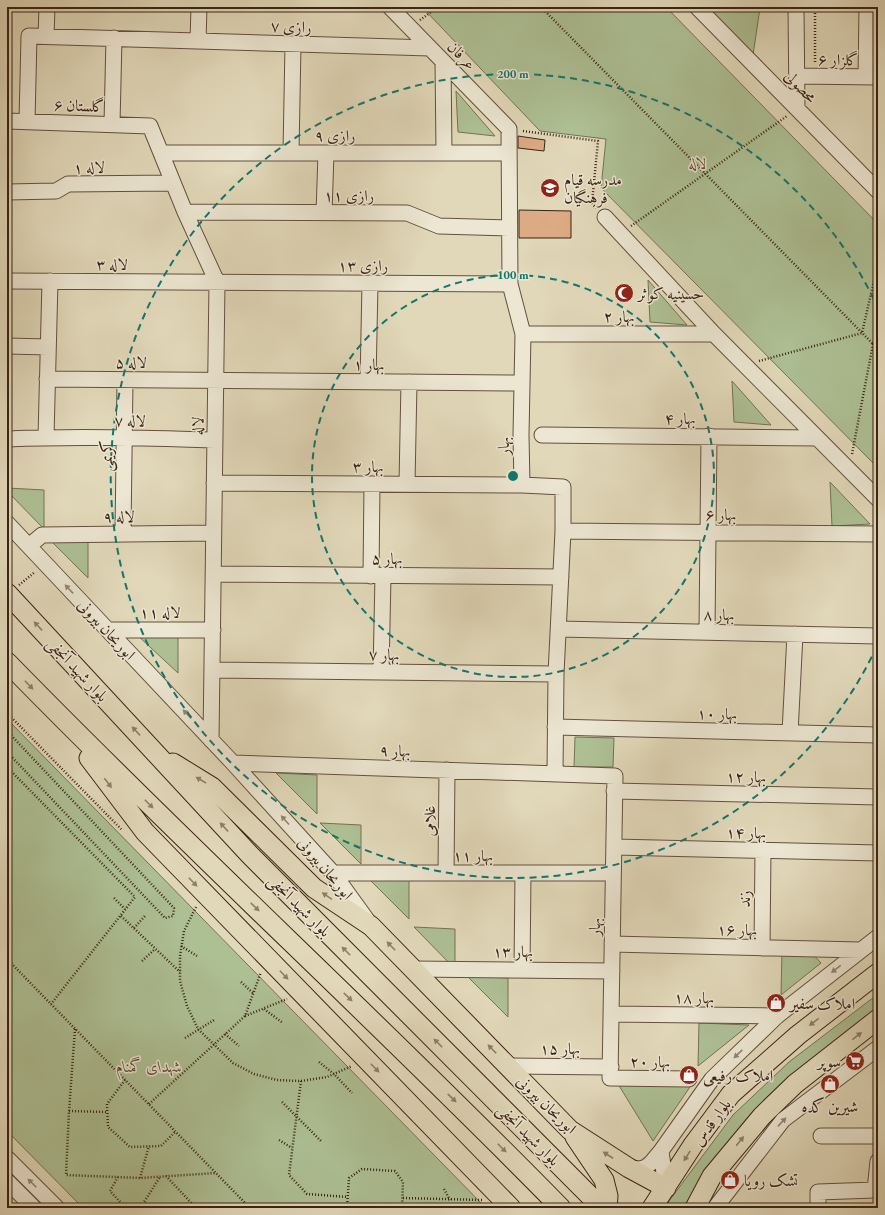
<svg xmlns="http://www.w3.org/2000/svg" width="885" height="1215" font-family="'EB Garamond',Amiri,serif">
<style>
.green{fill:#adc094;stroke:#747254}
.building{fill:#dcaa83;stroke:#3b2315}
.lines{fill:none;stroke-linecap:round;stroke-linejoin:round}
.minor-casing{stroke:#64503e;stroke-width:17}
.major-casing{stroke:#3b2315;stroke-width:21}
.path{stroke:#3b2315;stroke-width:2.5;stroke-dasharray:1 2;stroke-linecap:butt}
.minor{stroke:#ece6d2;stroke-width:15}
.major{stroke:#e1d8b9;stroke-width:19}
.oneway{fill:#948474}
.oneway2{fill:#8e7e67}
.ring{fill:none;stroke:#0f766e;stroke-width:2;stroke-dasharray:7 5}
.labels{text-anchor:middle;stroke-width:3;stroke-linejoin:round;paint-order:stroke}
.street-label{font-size:16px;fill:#3b2315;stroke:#ece6d2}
.park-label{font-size:16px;font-style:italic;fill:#584a35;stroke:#ece6d2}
.poi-label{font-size:16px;fill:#3b2315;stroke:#ece6d2;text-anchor:start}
.centre{fill:#0f766e;stroke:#ece6d2;stroke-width:2}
.ring-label{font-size:12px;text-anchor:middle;font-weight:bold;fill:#0f766e;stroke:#ece6d2;stroke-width:3;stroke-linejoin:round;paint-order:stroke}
</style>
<rect width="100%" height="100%" fill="#e1d8b9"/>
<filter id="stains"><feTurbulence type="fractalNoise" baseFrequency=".005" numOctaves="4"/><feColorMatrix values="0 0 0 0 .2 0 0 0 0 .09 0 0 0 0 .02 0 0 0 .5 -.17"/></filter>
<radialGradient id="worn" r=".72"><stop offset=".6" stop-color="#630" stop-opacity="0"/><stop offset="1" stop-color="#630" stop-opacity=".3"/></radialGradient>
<!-- green -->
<path class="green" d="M422,7h244l212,217v244l-277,-280 5,-49 -66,-8z
M706,7l54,1 -7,47z
M456,91l39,45 -37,-4z
M648,280l39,45 -37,-3z
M732,381l39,44 -37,-3z
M830,482l40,42 -38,2z
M7,488l37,2v39l-37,-38z
M88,539v39l-38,-38z
M178,633v40l-42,-39z
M7,719l479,489h-403l-76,-77z
M575,737l39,1 -1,29h-39z
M276,773l41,2v39z
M320,823l41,2v39z
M368,878l41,2v39z
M414,927l41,2v40z
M782,951l29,1 10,11 -40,32z
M467,976l41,2v39z
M878,994v20l-145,122 -48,72h-19l3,-7 64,-86 56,-53z
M699,1023l50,2 -51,41z
M618,1084h74l-39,57z"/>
<!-- building -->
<path class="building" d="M518,136l27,4 -1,11 -26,-3z
M519,210l52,1v27h-52z"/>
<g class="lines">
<defs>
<path id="minor" d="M390,7l119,122 1,155 13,50 -2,101 1,50 41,2v44l-7,143 -1,99
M697,7l181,184
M796,7l1,102
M46,36l1,-29
M198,41l1,-34
M443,61l1,92
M797,76l81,1
M866,77l1,-70
M7,121l143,5 35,86 32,70 -6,458
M27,121l2,-85 401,12
M112,124l2,-86
M161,153h348
M291,153l2,-109
M7,192l49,-1 12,-7 105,-1
M185,212l222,1 32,13 70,2
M324,213l2,-60
M605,217l109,117 164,165
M7,281l503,3
M523,334h191
M7,346l41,1
M47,379l475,4
M368,382l2,-99
M542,435l275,3
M46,437l4,-156
M7,439c69,-3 138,-1 207,1
M214,483l308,2
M407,484l2,-102
M7,523l226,240 100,110 34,47
M563,531l315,3
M123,533l2,-153
M29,546l13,-11 171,-2
M213,574l348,3
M371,576l1,-92
M559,629l319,7
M108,630h105
M707,631l2,-195
M212,670l344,4
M381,672l2,-96
M555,727l323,8
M790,733l5,-99
M233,763l382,13 -5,302 79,1
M614,791l264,6
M614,847l264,6
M333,873h280
M446,873l1,-103
M612,944l248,6
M762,948l1,-98
M413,969l199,2
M522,969l1,-96
M611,1014l166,2
M508,1066l103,1
M821,1136h57
M661,1151l5,37
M7,1158l50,50
M629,1168l11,1 6,-2 5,-4 10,-12 51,-72 65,-63 101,-79
M7,1181l27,27
M715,1208l68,-88 95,-72
M818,1208v-16l57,-2 3,-29"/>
<path id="major" d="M7,593l243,262 352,353
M7,662c181,186 373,361 554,546
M89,758l56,74 366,376
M173,763l39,24 102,101 57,38 199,204 59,38 37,20
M575,1137l29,43 4,16 -1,12
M652,1208l41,-63 38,-51 67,-59 80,-62
M695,1208l17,-32 50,-60 33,-32 83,-65"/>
</defs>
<!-- minor casing -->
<use href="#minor" class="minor-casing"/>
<!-- major casing -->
<use href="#major" class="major-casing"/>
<!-- path -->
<path class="path" d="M541,7l337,342
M420,20l18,-13
M815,62v-55
M523,131l75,10 -6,62 4,5
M631,226l156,-110
M759,361l103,-28 16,-70
M852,454l21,-110 5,-1
M19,585l16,-13
M7,713l115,117
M7,731l167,177 -1,8 -8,2 -158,-166
M7,767l128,130 -84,107
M114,898l11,11
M196,907l-12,24 -4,25v25l7,25 11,23 35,34 21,11 23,6 24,1 26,-4 25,-11
M121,916l59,56
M134,928l11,-12
M181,946l16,10
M7,959l243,249
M142,961l13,-12
M241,982l12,11
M264,1009l19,14
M245,1016l42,-17
M75,1029l-6,82 -3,64 74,3 76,-5
M225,1034l14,12
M185,1038l29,-18
M319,1062l15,12 18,19
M125,1080l-18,24 1,23 22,20 31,-1 14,-14
M301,1081l-12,94 18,19 41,3
M282,1102l39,39
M149,1104l96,-88 16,-44
M69,1111l38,1
M279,1140l13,8
M166,1176l30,32
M118,1177l-8,14 12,13 -4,4
M140,1178l9,-32
M444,1189l6,11
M403,1198l79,2
M150,1208l-6,-6 16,-25
M244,1208l2,-4
M347,1208l2,-30 13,-9 33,2 8,11 -1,26"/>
<!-- minor -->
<use href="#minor" class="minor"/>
<!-- major -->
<use href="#major" class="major"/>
</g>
<!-- one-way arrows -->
<defs><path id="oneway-solid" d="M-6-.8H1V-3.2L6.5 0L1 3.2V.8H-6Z"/></defs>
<g class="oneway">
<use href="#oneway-solid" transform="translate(69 589) rotate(-133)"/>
<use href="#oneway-solid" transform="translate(187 714) rotate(-133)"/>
<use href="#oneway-solid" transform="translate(285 820) rotate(-132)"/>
<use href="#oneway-solid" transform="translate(836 969) rotate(142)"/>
<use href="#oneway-solid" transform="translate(738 1054) rotate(136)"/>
<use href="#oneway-solid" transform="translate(782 1122) rotate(-47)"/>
<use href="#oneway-solid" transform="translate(32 1183) rotate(-135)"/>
</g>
<g class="oneway2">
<use href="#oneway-solid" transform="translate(38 626) rotate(-133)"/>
<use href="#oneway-solid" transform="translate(29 685) rotate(46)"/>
<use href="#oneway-solid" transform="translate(136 731) rotate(-133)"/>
<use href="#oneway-solid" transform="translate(201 780) rotate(-149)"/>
<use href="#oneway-solid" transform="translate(108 783) rotate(53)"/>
<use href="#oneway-solid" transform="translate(149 804) rotate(45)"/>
<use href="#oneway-solid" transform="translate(224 827) rotate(-133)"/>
<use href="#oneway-solid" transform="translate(193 882) rotate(46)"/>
<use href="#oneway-solid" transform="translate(327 896) rotate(-146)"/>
<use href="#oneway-solid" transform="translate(255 907) rotate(44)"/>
<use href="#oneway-solid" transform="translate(391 946) rotate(-134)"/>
<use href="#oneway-solid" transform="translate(346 951) rotate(-135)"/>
<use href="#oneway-solid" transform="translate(284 975) rotate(46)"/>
<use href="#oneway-solid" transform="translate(348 997) rotate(44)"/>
<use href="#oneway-solid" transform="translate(814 1022) rotate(142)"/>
<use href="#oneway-solid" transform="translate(857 1036) rotate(-38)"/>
<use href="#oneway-solid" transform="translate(438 1043) rotate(-135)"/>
<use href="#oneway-solid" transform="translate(492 1049) rotate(-134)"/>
<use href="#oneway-solid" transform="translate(375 1068) rotate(46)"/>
<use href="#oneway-solid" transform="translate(452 1098) rotate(44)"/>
<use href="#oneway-solid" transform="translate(740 1141) rotate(-51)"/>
<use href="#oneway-solid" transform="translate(502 1148) rotate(45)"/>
<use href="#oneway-solid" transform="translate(608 1155) rotate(-147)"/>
<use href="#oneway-solid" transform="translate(687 1156) rotate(122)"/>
</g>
<!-- distance rings -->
<g class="ring">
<circle cx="513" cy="476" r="201"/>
<path d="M877 646A402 402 0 1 1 877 306"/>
</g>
<!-- icons -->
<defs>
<symbol id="school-disc" viewBox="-11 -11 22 22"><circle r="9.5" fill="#8f2418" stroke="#ece6d2"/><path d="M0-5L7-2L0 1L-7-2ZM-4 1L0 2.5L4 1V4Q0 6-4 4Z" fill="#fff"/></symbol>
<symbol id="mosque-disc" viewBox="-11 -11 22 22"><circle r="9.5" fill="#8f2418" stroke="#ece6d2"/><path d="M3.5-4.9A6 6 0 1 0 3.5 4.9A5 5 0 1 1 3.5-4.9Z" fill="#fff"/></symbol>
<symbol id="shop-disc" viewBox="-11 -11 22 22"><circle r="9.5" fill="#8f2418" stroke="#ece6d2"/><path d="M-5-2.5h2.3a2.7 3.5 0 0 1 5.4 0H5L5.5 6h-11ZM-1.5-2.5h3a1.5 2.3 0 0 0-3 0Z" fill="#fff"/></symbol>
<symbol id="supermarket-disc" viewBox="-11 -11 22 22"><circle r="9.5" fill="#8f2418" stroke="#ece6d2"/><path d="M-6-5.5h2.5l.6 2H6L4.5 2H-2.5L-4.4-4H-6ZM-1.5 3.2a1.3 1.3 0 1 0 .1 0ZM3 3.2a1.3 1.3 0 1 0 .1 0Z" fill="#fff"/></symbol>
</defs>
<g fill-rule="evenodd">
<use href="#school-disc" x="539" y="177" width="22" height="22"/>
<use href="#mosque-disc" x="613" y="282" width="22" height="22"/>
<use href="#shop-disc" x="765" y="992" width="22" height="22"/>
<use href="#supermarket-disc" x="844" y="1050" width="22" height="22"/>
<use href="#shop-disc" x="678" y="1064" width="22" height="22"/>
<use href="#shop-disc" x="819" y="1073" width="22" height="22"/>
<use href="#shop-disc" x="719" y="1169" width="22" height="22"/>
</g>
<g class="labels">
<!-- street labels -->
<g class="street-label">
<text transform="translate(291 26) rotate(2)" y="6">رازی ۷</text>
<text transform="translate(462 55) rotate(46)" y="6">عرفان</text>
<text transform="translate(838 59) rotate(1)" y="6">گلزار ۶</text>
<text transform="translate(801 86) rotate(46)" y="6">محصولی</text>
<text transform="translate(79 105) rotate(2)" y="6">گلستان ۶</text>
<text x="335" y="141">رازی ۹</text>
<text transform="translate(89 167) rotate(-2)" y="6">لاله ۱</text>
<text x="349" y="201">رازی ۱۱</text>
<text x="112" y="270">لاله ۳</text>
<text x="363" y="271">رازی ۱۳</text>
<text x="619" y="322">بهار ۲</text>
<text x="131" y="368">لاله ۵</text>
<text transform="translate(369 364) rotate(1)" y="6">بهار ۱</text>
<text x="680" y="424">بهار ۴</text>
<text transform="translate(130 420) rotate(1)" y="6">لاله ۷</text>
<text transform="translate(197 426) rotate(-89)" y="6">لاله</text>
<text transform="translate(503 446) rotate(-91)" y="6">بهار</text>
<text transform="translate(106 456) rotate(-89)" y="6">کریمی</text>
<text x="368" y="472">بهار ۳</text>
<text transform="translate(721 514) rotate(1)" y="6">بهار ۶</text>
<text transform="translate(119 516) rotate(-1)" y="6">لاله ۹</text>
<text x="387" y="564">بهار ۵</text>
<text x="160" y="618">لاله ۱۱</text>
<text transform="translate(719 614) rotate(1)" y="6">بهار ۸</text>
<text transform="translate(107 629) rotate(47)" y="6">ابوریحان بیرونی</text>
<text transform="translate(384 654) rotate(1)" y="6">بهار ۷</text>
<text transform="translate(78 669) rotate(47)" y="6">بلوار شهید آنجفی</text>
<text transform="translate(717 713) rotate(1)" y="6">بهار ۱۰</text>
<text transform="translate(395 750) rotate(2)" y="6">بهار ۹</text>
<text transform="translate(746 776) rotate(1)" y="6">بهار ۱۲</text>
<text transform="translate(429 821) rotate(-90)" y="6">غلامی</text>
<text transform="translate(746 832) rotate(1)" y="6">بهار ۱۴</text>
<text x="473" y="861">بهار ۱۱</text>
<text transform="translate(326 868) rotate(50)" y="6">ابوریحان بیرونی</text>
<text transform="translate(744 899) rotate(-89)" y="6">زند</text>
<text transform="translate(300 905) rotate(45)" y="6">بلوار شهید آنجفی</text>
<text transform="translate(594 927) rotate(-89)" y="6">بهار</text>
<text transform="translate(737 929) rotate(1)" y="6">بهار ۱۶</text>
<text x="513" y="957">بهار ۱۳</text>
<text transform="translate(694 997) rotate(1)" y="6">بهار ۱۸</text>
<text x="560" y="1054">بهار ۱۵</text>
<text transform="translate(650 1061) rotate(1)" y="6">بهار ۲۰</text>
<text transform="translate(547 1104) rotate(44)" y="6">ابوریحان بیرونی</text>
<text transform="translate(711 1122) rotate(-54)" y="6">بلوار قدس</text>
<text transform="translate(529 1134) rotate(45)" y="6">بلوار شهید آنجفی</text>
</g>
<!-- park labels -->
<g class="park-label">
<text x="698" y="169">لاله</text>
<text x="149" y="1072">شهدای گمنام</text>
</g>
<!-- poi labels -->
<g class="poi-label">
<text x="564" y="185">مدرسه قیام<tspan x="564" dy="18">فرهنگیان</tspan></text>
<text x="638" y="299">حسینیه کوثر</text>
<text x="790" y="1009">املاک سفیر</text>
<text x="841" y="1067" text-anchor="end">سوپر</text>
<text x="703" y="1081">املاک رفیعی</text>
<text x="830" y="1112" text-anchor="middle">شیرین کده</text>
<text x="744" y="1186">تشک رویا</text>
</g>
</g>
<circle cx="513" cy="476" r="6" class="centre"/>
<g class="ring-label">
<text x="513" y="78">200 m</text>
<text x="513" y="279">100 m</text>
</g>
<!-- margin -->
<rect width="885" height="1215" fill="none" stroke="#e1d8b9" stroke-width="24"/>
<rect x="8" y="8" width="869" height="1199" fill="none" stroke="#3b2315" stroke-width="2"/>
<rect x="12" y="12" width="861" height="1191" fill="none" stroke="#3b2315"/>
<rect width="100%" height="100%" filter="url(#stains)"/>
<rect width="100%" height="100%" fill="url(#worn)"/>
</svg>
